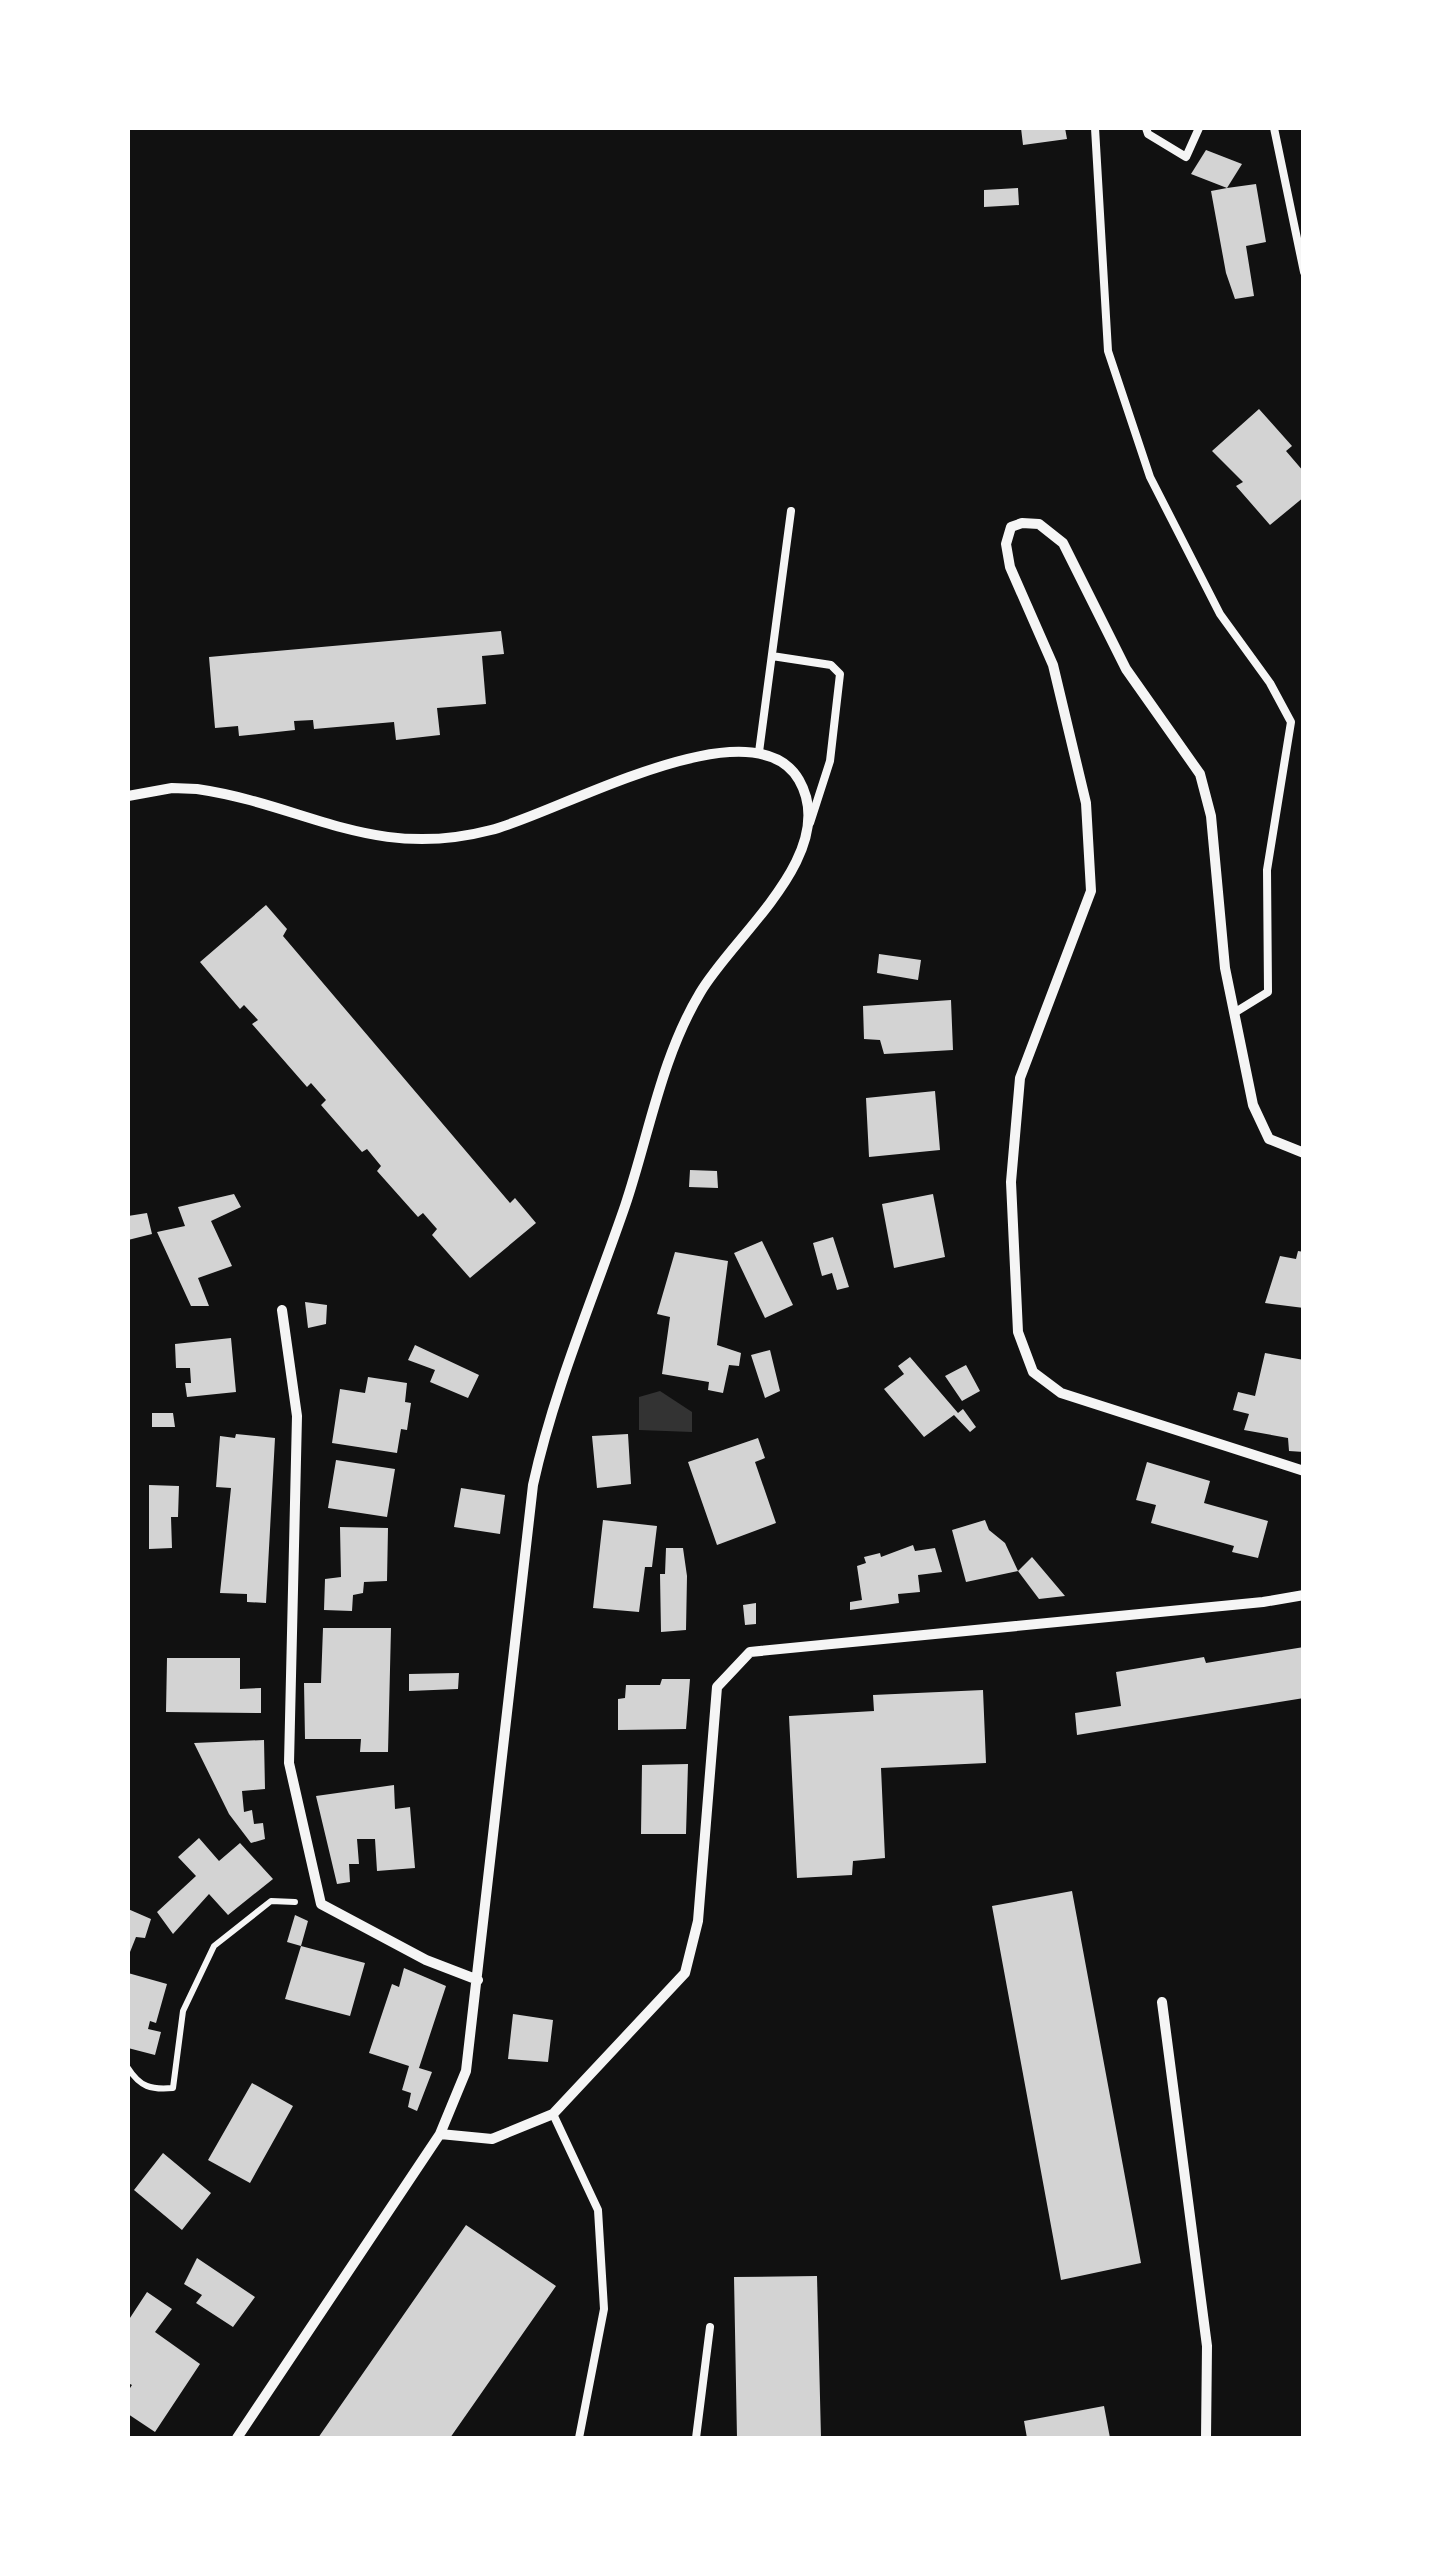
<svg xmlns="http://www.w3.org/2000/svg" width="1431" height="2566" font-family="Overpass,sans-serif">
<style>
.water{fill:#333}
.building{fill:#d3d3d3}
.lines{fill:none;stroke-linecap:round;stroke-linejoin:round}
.path{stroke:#f5f5f5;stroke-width:6}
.service{stroke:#f5f5f5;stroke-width:8}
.minor{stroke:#f5f5f5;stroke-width:10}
</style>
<rect width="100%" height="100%" fill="#111"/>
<!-- water -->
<path class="water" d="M660,1391l32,21v20l-53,-2v-33z"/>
<!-- building -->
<path class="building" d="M1021,128h44l2,11 -44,6z
M1206,150l36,14 -15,24 29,-4 10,58 -20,4 8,50 -19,3 -9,-26 -15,-82 16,-3 -36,-14z
M1018,188l1,17 -35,2v-17z
M1259,409l33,37 -6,5 18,21v25l-34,28 -34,-39 7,-4 -31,-31z
M501,631l3,23 -22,2 4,48 -49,4 3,27 -44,5 -2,-18 -80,7 -1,-9 -19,1 1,9 -56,6 -1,-10 -23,2 -6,-71z
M266,905l21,24 -4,7 227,267 5,-5 21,25 -66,55 -38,-43 5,-6 -14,-16 -5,4 -41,-46 4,-5 -14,-17 -5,3 -41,-47 5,-5 -15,-17 -4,4 -55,-63 6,-4 -14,-15 -4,4 -40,-47z
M879,954l42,6 -3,20 -41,-7z
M951,1000l2,50 -69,4 -4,-14 -16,-1 -1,-33z
M935,1091l5,59 -71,7 -3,-59z
M690,1170l27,1 1,17 -29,-1z
M234,1194l7,13 -30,14 21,45 -34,12 11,28h-18l-34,-74 28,-6 -7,-19z
M933,1194l12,63 -51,11 -12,-64z
M147,1213l5,21 -24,6v-24z
M833,1237l16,50 -12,3 -5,-17 -10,3 -9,-33z
M762,1241l31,64 -28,13 -31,-65z
M1298,1251l6,1v56l-39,-5 15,-47 16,3z
M675,1252l53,9 -11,84 24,8 -2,13 -10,-1 -6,28 -15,-3 1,-8 -47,-8 8,-57 -13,-3z
M305,1302l22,3 -1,19 -18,4z
M231,1338l5,54 -49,5 -2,-14h6l-1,-15h-14l-1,-24z
M415,1345l64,30 -11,23 -38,-16 5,-12 -27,-10z
M770,1350l10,41 -15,7 -14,-43z
M1265,1353l39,7v92l-15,-1 -1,-13 -44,-8 5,-16 -16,-4 5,-18 17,4z
M910,1357l48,56 5,-4 13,18 -6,5 -16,-17 -30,22 -40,-48 20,-15 -6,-8z
M966,1365l14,26 -18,10 -17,-25z
M368,1377l39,6 -2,19 6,1 -4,27 -6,-1 -4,24 -65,-10 8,-54 25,4z
M152,1413h21l2,14h-23z
M236,1434l39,4 -9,165 -19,-1v-8l-27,-1 11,-105 -15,-1 4,-51 15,2z
M628,1434l3,50 -34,4 -5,-52z
M758,1438l7,20 -10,4 21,61 -59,22 -29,-83z
M336,1460l59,9 -8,48 -59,-9z
M1147,1462l63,19 -6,22 64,18 -10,37 -26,-6 2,-6 -83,-23 5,-18 -20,-5z
M149,1485l30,1 -1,31h-7l1,31 -23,1z
M461,1488l44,7 -5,39 -46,-7z
M603,1520l54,6 -5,41h-7l-6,45 -46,-4z
M985,1520l4,10 16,13 13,28 -52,11 -14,-52z
M340,1527l48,1 -1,53 -23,1 -1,11 -10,2 -1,16 -28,-1 1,-31 16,-2z
M913,1545l2,6 20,-3 7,24 -24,3 2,17 -22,2 1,9 -49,7v-8l12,-2 -5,-34 9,-3 -2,-6 16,-4 1,4z
M666,1548h17l4,28 -1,54 -25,2 -1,-58h5z
M1032,1557l33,39 -26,3 -21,-28z
M756,1603v21l-11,1 -2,-20z
M323,1628h68l-3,124h-28l1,-13h-56l-1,-56h17z
M1304,1647v51l-227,37 -2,-22 46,-7 -5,-34 88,-15 2,6z
M167,1658h73v31l21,-1v25l-95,-1z
M459,1673l-1,16 -49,2v-17z
M662,1679h28l-4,50 -68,1v-31l7,-1 1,-13h34z
M983,1690l3,73 -105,5 4,90 -32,3 -1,14 -55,3 -8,-162 85,-5 -1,-16z
M264,1740l1,49 -23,2 2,21 8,-2 2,14 9,-1 2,16 -14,4 -22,-29 -35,-71z
M688,1764l-2,70h-45l1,-69z
M394,1785l1,24 15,-2 5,61 -38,3 -2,-32h-18l2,25h-10l1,18 -13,2 -21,-88z
M199,1838l20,23 21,-18 33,36 -45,36 -19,-21 -36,40 -16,-22 39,-36 -18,-19z
M1072,1891l69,372 -80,17 -69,-374z
M128,1909l23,10 -6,19 -9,-1 -8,20z
M295,1915l13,6 -7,25 -14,-4z
M301,1946l64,17 -15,53 -65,-17z
M404,1968l42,18 -27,82 13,4 -15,39 -9,-4 3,-14 -9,-3 7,-24 -40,-13 23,-69 7,3z
M128,1973l39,11 -11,39 -6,-2 -2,8 13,3 -6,23 -27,-7z
M513,2014l40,6 -5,42 -40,-3z
M252,2083l41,23 -43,77 -42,-23z
M163,2153l48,40 -29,37 -48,-40z
M466,2225l90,61 -106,152h-132z
M197,2258l58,39 -22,30 -37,-24 6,-8 -18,-11z
M817,2276l4,162h-84l-3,-161z
M147,2292l25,17 -17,23 45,32 -45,68 -27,-18v-23l4,-6 -4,-2v-62z
M1104,2406l6,32h-83l-3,-17z"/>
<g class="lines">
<!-- path -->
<path class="path" d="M128,2068c12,19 23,22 45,20l10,-77 31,-65 57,-45 24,1"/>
<!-- service -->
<path class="service" d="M1095,128l13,223 42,126 70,137 50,69 21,39 -24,148 1,122 -34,21
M1146,128l2,6 38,23 13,-29
M1274,128l30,144
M772,656l59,9 9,9 -10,87 -20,62
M759,752l32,-241
M553,2114l45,96 6,99 -25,129
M696,2438l14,-111"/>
<!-- minor -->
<path class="minor" d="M128,796l44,-8 25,1c109,16 176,72 294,41 66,-16 262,-130 308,-50 42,73 -66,156 -99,213 -39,65 -51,142 -75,213 -32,93 -71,183 -92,279l-67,586 -26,63 -203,304
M1304,1153l-35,-14 -16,-34 -28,-137 -14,-152 -11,-42 -74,-105 -63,-126 -24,-19 -17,-1 -11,4 -5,17 4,23 43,98 33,138 5,88 -71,187 -9,104 7,150 15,40 28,21 243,78
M282,1310l15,106 -8,347 32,141 105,56 52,20
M1162,2002l45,344 -1,92
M440,2134l52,5 61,-25 132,-141 13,-52 19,-234 33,-35 513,-50 41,-7"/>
</g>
<!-- border -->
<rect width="1431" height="2566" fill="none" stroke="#ffffff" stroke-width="260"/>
</svg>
